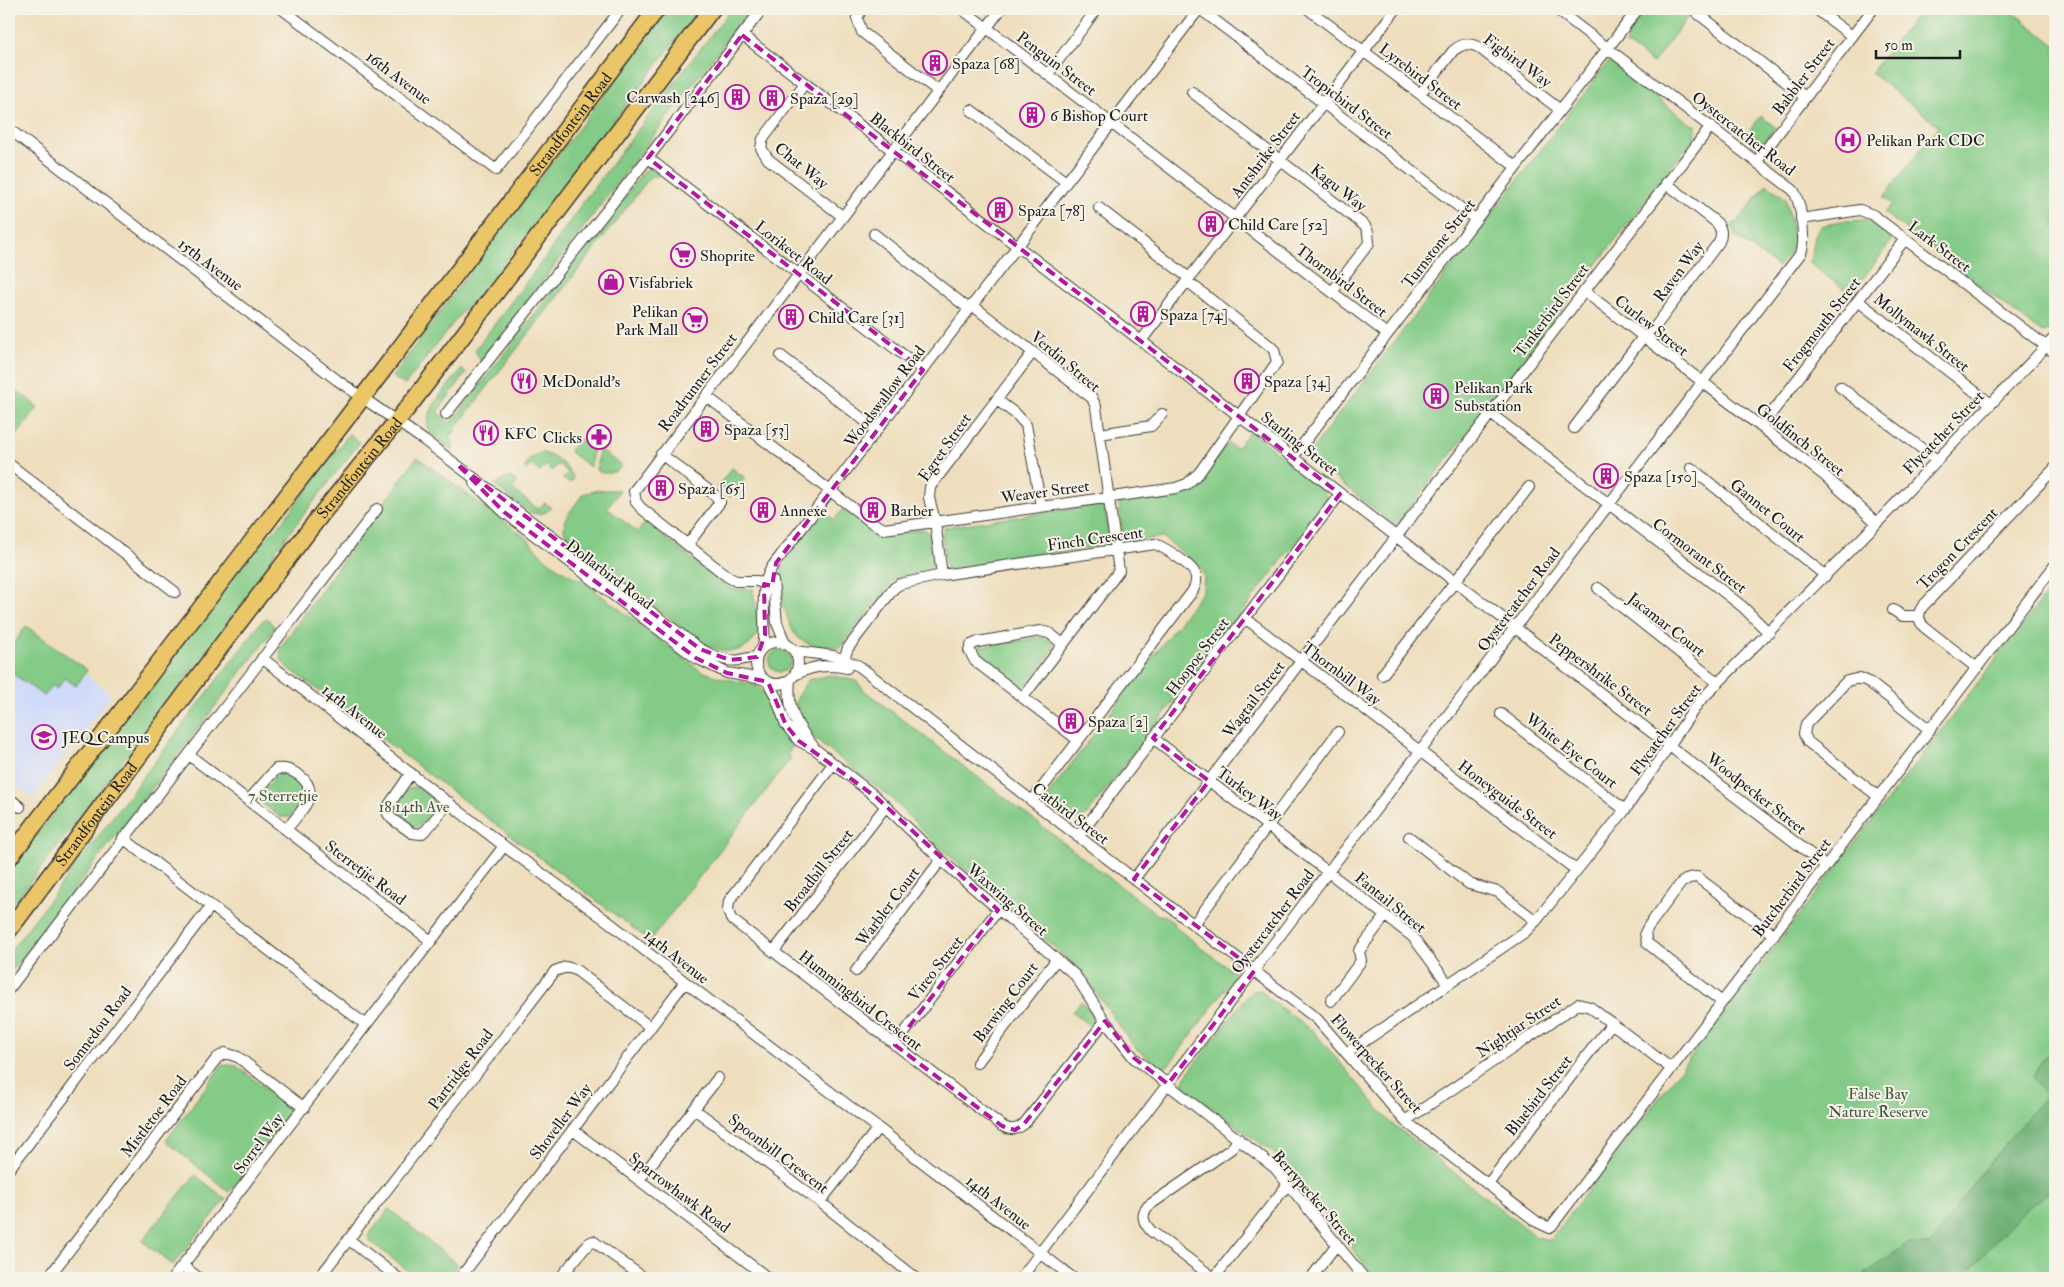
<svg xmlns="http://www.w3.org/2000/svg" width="2064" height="1287" font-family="'IM FELL Double Pica',serif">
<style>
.built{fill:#d0daf9}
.green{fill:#83cb86;stroke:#507451}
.forest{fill:#6aaf73;stroke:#436648}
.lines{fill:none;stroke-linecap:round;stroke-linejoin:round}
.minor-casing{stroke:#3c3934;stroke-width:12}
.primary-casing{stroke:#3c3934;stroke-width:19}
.minor{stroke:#fff;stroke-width:10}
.primary{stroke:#eac669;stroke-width:16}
.marked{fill:none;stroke:#b5179e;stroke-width:4;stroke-dasharray:10 6;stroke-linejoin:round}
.labels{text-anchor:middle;stroke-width:4;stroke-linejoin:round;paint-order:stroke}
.street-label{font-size:16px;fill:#1c1c1c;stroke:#f7f3e8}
.poi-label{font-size:16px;fill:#1c1c1c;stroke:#f7f3e8;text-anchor:start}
.park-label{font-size:16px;fill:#405941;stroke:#f7f3e8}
</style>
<rect width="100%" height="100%" fill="#f7f3e8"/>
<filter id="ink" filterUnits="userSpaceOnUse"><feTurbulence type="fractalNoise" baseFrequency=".02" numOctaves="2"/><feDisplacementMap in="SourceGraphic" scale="10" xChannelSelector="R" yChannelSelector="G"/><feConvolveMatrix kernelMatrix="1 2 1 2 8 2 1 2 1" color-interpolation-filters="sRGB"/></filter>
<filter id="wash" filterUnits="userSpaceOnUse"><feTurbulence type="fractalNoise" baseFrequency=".0096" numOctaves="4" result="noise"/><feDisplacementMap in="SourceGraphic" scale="20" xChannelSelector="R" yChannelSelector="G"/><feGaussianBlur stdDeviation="1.12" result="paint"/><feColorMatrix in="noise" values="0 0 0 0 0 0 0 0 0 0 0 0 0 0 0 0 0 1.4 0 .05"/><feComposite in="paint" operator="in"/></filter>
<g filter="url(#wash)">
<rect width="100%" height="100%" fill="#eedebd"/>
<!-- built -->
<path class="built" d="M26,626l85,69 -78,103 -24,-18v-146l8,6z"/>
<!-- green -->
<path class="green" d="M670,9h30l-220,285 -19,19 -56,72 -13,-8 102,-138z
M731,9h19l-269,353 -6,-12 74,-98 36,-53z
M1645,9h49l-41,54 -23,-17 -5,-1 4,-9 -3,-2z
M1921,9h88l46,36v281l-3,4 -9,3 -9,-6 -150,-114 8,-9 -8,-7 55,-71 -68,-53z
M1608,62l3,1 81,62h4v10l-300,391 -89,-70z
M1761,116l14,11 -11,16 -2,-2 -5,5h-5l-1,-6 -6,-4z
M651,169l9,5 -2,2h-7l-194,250 -6,11 3,14c-7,-5 -16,-10 -22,-17 -16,-17 19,-51 30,-65l4,4 -29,39 14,11 193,-252z
M1767,184l19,15 9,46 -17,22 -40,-29h-3l-3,-14 5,-2z
M1867,220l21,13 3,9 -40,52 -39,-29 -3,-4c7,-12 2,-26 12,-35l20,-5z
M18,392l20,15 -27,36 -2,-2v-36z
M1250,431l74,59 3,11 -241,315c-18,7 -25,-4 -39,-14v-6l156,-205 1,-15 -5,-10 -36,-29 -40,5 -4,-40 72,-12 37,-47 8,6z
M349,434l11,8 -84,108 -20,36 -247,324v-39l244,-319 30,-31z
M580,439l11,6 2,4 -3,18 -19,-14 -1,-3z
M599,449l23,17c-7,8 -17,9 -26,4z
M543,453c11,3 29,15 30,26l-3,4 -7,-4 5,-7 -10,-8 -6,7 -6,-6 -6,7 -9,-7 -6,5c0,-9 10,-17 18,-17z
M417,457l112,83c7,14 37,35 52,40l120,91 21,7 35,8 9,9 10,28 18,22 -7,9 4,4 -141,183 -364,-275 -5,-7 -1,-11z
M732,468l13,10 -15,19 -13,-10z
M510,477l7,5 -5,7 26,20 7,-6 6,5c-6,7 -13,7 -21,4l-36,-27z
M598,490h22l-13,18 30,24 9,-10 80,64 11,4 16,-1c1,10 6,35 5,43 -1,5 -6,10 -9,13 -16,11 -31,5 -48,-2l-132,-103 -5,-10 1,-11 18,-25z
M1105,504l4,41 -163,25 -4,-36 3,-7z
M844,508l33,24 10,2 37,-5 5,4 4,35 -5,4 -32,5 -56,71c-29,-4 -44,0 -53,-32 -4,-12 -10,-25 -7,-37 4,-22 31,-50 44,-68l10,9z
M2055,582v696h-679l-102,-125 -89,-64c-4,-8 2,-14 6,-20l57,-74 5,-4 8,-1 8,9 45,33 76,90 146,115 14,3z
M267,618l8,10 -266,347v-22l253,-332z
M26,626l61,44 -11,16 -11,-8 -8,11 -5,-4 -8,11 -35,-25v-20z
M1043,637l8,3 3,9 -28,36 -4,2 -5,-2 -41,-31 1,-7z
M769 661a11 11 0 1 1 22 0a11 11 0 1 1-22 0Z
M830,675l26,6 9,10 293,224c8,0 14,4 17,12l54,42h4l1,7 -2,4 -63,85 -7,3 -27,-20 -55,-78 -143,-125 -47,-48 -69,-53 -11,-10 -15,-31 5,-11 8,-12z
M284,773l14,9 7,14 -15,21h-10l-17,-13 -1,-10 14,-19z
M412,787c11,1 18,9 24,18l-12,17 -8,5 -5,-1 -17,-13c-1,-11 8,-21 18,-26z
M1081,1001l13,14 -4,11 -18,-14z
M222,1065h13l49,37 6,11 -61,79 -63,-51z
M195,1175l31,24 -53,66 -31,-24z
M389,1209l68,55 -10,14h-30l-47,-37 -2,-5z"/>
<!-- forest -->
<path class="forest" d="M2055,1051v138c-37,20 -64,59 -92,89h-104l48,-34h24l54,-76 61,-73 -13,-17c5,-10 10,-25 22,-27z"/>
</g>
<g filter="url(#ink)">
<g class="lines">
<defs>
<path id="minor" d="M282,9l214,161 125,-161
M862,9l-5,9 5,14 76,59
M962,9l425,325
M1200,9l275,210
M1308,9l208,158
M1816,9l36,27
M1696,12l109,85
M742,35l1084,831
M1048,74l49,-65
M805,83l-42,56 -2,9 7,11 74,57
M1192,92l173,134 3,6 1,11 -37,49
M1420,94l33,-43c8,-7 15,-9 25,-4l81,62
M971,110l95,72
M9,129l328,251 88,61 275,208c11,6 27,14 40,11 6,-1 11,-3 17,-3
M648,158l275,212
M1757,161l116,-152
M1099,208l90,70
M1801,219l59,-9 13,5 182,138
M874,234l95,75
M1584,291l241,185 52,47
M1858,301l133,103
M972,305l120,93 4,9 23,164 -96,126
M1646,339l73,-97c3,-8 3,-12 -2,-19l-51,-40
M1141,341l255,-332
M781,356l96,74
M1840,387l97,73
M706,396l165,126 13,7 292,-41 11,-4 12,-11 78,-111 -3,-12 -4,-4 -83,-65
M997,400l20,15 9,10 15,81
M446,414l202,-256 114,-149
M1491,414l229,175 23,18 26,26
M1761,427l144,-188
M1574,428l69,-91
M1100,434l51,-8 11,-12
M661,454l55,42 4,6 -32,42
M1293,457l345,-448
M9,464l166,128
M1691,468l135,108
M474,483l30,29 192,146 31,15 36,6
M942,575l-7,-54 -6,-23 1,-11 103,-135
M773,581l4,42 8,20
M772,586l-15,-5h-21l-8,-4 -87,-69 -5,-6 -2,-11 367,-482
M1598,588l120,95
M1893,610l10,6h16
M1245,618l331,252
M756 663a21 21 0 1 1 42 0a21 21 0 1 1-42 0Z
M1063,644l-14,-11 -9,-2 -62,11 -7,3 -2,5 6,11 103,79
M763,647c5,-26 -6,-56 9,-80l427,-558
M795,651l39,5 25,10 173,135 285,218 88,102 132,101 13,6 505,-663
M262,658l242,188 106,77 75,59 193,146 195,150
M841,667l7,-19 46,-60 6,-4 42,-9 213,-31c10,4 38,21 41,32 1,6 -1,11 -4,16l-160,209
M1977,668l-53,-41c-6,-7 -7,-15 0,-22l131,-137
M795,675c16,-9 33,-11 52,-7
M1382,675l147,-188
M790,680c-3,29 5,44 23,66
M768,682l8,15 10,28 13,16 16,8 61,48 65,63 134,115 30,46 29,37 141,110 89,110
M1501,714l124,96
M1153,738l260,199 35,47
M189,755l242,186 73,-95
M833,764l-104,137 -1,9 3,9 271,207c9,5 15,4 22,-2l81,-103
M411,773l-22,32 -1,9 4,5 20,14 9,1 6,-5 22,-27
M1879,797l-71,-55 -4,-8 2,-10 41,-43 13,-3 9,4 61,48
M9,798l11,9
M248,801l28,-32c10,-1 15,1 23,6 25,19 0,37 -13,55
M1078,837l262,-343
M1409,837l60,47 29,8 38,29
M123,838l243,187 -193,253
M1134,879l577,-753
M1194,924l144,-192
M774,951l112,-145
M856,971l85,-111
M9,989l368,-480
M1331,1001l30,-40 -2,-10 26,-35
M1722,1002l-75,-59 -2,-10 3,-6 33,-44 8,-5 8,-1 77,58
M366,1025l65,-84
M895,1045l103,-135
M1347,1053l178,-121 11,-11 89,-111 74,-108 178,-179 178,-186
M977,1063l79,-103
M694,1109l126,93 96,76
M1405,1121l173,-117 12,3 82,62
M573,1130l195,148
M9,1169l202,-263
M639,1180l79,-102
M1488,1184l124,-161
M820,1202l58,-74
M348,1239l50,39
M183,1266l16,12
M48,1278l169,-220 8,-5 13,4 66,51
M319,1278l236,-307 11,-4 10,3 74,57
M460,1278l225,-296
M560,1278l29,-35 4,-2 51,37
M1021,1278l307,-406 473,-619c5,-13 0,-52 -8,-63l-237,-181
M1214,1278l-63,-47c-7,-8 -11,-15 -3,-25l83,-57 8,-10
M1214,1278l74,-94
M1311,1278l26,-34"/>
<g id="primary">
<path id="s1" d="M9,858l334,-435 314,-414"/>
<path id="s2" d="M9,930l221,-296 93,-122 90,-111 299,-392"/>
</g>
</defs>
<!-- minor casing -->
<use href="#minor" class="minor-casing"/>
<!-- primary casing -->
<use href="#primary" class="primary-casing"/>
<!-- minor -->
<use href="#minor" class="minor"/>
<!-- primary -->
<use href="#primary" class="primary"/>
</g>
</g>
<!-- marked area -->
<path class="marked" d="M742,35l598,459 -187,244 56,43 -75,98 121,91 -87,114 -34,-26 -29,-37 -81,103 -9,6 -13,-4 -107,-81 103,-135 -122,-113 -77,-56 -13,-16 -18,-43 -41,-9 -31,-15 -192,-146 -47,-48 243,185 30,11 27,-3 8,-22 -1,-51 8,2 4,-23 147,-193 -275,-212z"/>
<!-- icons -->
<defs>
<symbol id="building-ring" viewBox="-11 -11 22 22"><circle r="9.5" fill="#f7f3e8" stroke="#b5179e" stroke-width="1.5"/><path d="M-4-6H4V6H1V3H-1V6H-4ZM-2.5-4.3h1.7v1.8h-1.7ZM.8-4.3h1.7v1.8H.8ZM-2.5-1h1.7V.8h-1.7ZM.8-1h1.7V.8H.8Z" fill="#b5179e"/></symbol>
<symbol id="hospital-ring" viewBox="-11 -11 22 22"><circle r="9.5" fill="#f7f3e8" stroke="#b5179e" stroke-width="1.5"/><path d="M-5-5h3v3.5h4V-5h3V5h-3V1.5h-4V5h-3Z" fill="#b5179e"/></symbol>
<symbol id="supermarket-ring" viewBox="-11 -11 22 22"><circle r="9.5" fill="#f7f3e8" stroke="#b5179e" stroke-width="1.5"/><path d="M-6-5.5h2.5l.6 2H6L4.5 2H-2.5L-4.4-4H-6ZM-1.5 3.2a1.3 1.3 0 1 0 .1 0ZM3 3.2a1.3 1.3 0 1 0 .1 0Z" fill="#b5179e"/></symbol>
<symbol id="shop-ring" viewBox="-11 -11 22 22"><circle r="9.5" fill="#f7f3e8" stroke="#b5179e" stroke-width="1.5"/><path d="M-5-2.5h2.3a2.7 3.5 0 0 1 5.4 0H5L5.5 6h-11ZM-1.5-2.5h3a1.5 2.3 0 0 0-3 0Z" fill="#b5179e"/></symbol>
<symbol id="restaurant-ring" viewBox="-11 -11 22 22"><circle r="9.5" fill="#f7f3e8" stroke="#b5179e" stroke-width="1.5"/><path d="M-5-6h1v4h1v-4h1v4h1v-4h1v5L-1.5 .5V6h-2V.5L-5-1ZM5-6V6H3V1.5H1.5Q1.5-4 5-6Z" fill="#b5179e"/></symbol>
<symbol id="pharmacy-ring" viewBox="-11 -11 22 22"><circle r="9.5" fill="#f7f3e8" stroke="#b5179e" stroke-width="1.5"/><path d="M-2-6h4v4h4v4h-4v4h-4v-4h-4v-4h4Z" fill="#b5179e"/></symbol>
<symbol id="school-ring" viewBox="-11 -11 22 22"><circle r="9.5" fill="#f7f3e8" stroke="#b5179e" stroke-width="1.5"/><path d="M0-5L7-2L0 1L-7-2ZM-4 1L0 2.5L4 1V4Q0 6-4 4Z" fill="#b5179e"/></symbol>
</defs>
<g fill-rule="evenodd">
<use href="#building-ring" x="921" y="49" width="28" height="28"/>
<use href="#building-ring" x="723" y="83" width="28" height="28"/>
<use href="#building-ring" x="758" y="84" width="28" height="28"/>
<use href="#building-ring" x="1018" y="101" width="28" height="28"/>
<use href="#hospital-ring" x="1834" y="126" width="28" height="28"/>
<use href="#building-ring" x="986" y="196" width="28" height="28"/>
<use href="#building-ring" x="1197" y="210" width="28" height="28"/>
<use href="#supermarket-ring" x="669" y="241" width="28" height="28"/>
<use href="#shop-ring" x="597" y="268" width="28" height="28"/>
<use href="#building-ring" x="1129" y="300" width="28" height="28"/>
<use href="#building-ring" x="777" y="303" width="28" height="28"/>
<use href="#supermarket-ring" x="681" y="306" width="28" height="28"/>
<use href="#restaurant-ring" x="510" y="367" width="28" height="28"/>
<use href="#building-ring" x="1233" y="367" width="28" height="28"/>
<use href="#building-ring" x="1422" y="382" width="28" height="28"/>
<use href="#building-ring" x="692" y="415" width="28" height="28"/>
<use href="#restaurant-ring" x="472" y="419" width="28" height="28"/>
<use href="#pharmacy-ring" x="585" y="423" width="28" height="28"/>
<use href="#building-ring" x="1592" y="462" width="28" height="28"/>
<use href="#building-ring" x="647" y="474" width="28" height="28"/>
<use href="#building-ring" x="749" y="496" width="28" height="28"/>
<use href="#building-ring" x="859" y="496" width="28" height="28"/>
<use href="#building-ring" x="1057" y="707" width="28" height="28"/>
<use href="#school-ring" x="30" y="723" width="28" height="28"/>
</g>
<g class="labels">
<!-- street labels -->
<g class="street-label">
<text transform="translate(1518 60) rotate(36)" y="6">Figbird Way</text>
<text transform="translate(1057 63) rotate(37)" y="6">Penguin Street</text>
<text transform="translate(1421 76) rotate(37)" y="6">Lyrebird Street</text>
<text transform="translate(1803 76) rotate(-53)" y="6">Babbler Street</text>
<text transform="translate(399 77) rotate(37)" y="6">16th Avenue</text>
<text transform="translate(1347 102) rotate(37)" y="6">Tropicbird Street</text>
<text dy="6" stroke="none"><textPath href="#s1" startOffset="924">Strandfontein Road</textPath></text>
<text transform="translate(1744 133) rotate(38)" y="6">Oystercatcher Road</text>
<text transform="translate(913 147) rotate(38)" y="6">Blackbird Street</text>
<text transform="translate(1265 154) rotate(-53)" y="6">Antshrike Street</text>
<text transform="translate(802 165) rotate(39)" y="6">Chat Way</text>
<text transform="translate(1339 187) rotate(38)" y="6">Kagu Way</text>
<text transform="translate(1438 243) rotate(-52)" y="6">Turnstone Street</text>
<text transform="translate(1940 246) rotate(37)" y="6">Lark Street</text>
<text transform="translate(794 252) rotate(38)" y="6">Lorikeet Road</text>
<text transform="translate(211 264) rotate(37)" y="6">15th Avenue</text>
<text transform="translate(1678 271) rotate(-53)" y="6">Raven Way</text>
<text transform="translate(1342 280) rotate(37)" y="6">Thornbird Street</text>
<text transform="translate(1551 310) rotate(-53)" y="6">Tinkerbird Street</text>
<text transform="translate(1821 324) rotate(-52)" y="6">Frogmouth Street</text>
<text transform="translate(1652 325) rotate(38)" y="6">Curlew Street</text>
<text transform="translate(1922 332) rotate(38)" y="6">Mollymawk Street</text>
<text transform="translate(1066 361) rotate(40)" y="6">Verdin Street</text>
<text transform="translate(697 382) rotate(-53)" y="6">Roadrunner Street</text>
<text transform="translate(884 396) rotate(-53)" y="6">Woodswallow Road</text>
<text transform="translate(1943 432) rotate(-46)" y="6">Flycatcher Street</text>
<text transform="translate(1801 439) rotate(38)" y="6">Goldfinch Street</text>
<text transform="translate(1300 443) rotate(38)" y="6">Starling Street</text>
<text transform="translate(944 447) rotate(-55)" y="6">Egret Street</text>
<text dy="6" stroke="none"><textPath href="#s2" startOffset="580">Strandfontein Road</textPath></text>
<text transform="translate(1045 491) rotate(-8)" y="6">Weaver Street</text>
<text transform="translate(1768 510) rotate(39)" y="6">Gannet Court</text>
<text transform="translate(1095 538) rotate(-8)" y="6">Finch Crescent</text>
<text transform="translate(1957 548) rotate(-46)" y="6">Trogon Crescent</text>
<text transform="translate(1700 555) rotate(37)" y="6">Cormorant Street</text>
<text transform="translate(610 574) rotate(37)" y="6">Dollarbird Road</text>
<text transform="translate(1518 599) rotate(-53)" y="6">Oystercatcher Road</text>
<text transform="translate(1667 624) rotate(38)" y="6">Jacamar Court</text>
<text transform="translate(1197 656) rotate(-53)" y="6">Hoopoe Street</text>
<text transform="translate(1342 673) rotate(37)" y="6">Thornbill Way</text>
<text transform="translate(1601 674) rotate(37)" y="6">Peppershrike Street</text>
<text transform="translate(1253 699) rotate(-53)" y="6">Wagtail Street</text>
<text transform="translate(355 711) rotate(38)" y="6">14th Avenue</text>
<text transform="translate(1665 729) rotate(-54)" y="6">Flycatcher Street</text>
<text transform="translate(1572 750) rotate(38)" y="6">White Eye Court</text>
<text transform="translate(1250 793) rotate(37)" y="6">Turkey Way</text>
<text transform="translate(1757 793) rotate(38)" y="6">Woodpecker Street</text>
<text transform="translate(1508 799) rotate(37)" y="6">Honeyguide Street</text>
<text transform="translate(1071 813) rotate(37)" y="6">Catbird Street</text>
<text dy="6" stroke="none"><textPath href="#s2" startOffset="145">Strandfontein Road</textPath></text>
<text transform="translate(818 870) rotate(-52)" y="6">Broadbill Street</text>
<text transform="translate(366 872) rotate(37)" y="6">Sterretjie Road</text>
<text transform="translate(1791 887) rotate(-53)" y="6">Butcherbird Street</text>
<text transform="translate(1008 899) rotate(41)" y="6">Waxwing Street</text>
<text transform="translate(1391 902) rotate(39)" y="6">Fantail Street</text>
<text transform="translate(887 906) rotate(-53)" y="6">Warbler Court</text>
<text transform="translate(1272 921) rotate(-53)" y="6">Oystercatcher Road</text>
<text transform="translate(677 956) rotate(38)" y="6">14th Avenue</text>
<text transform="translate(935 968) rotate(-52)" y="6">Vireo Street</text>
<text transform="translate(861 1000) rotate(38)" y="6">Hummingbird Crescent</text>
<text transform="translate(1005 1002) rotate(-53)" y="6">Barwing Court</text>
<text transform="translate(1518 1026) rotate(-34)" y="6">Nightjar Street</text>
<text transform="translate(97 1028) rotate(-53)" y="6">Sonnedou Road</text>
<text transform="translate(1377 1063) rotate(48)" y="6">Flowerpecker Street</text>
<text transform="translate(460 1069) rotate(-53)" y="6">Partridge Road</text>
<text transform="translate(1538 1095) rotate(-52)" y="6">Bluebird Street</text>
<text transform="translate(153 1116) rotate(-53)" y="6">Mistletoe Road</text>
<text transform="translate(560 1121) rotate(-53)" y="6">Shoveller Way</text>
<text transform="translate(258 1143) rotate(-53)" y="6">Sorrel Way</text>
<text transform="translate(779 1153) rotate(37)" y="6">Spoonbill Crescent</text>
<text transform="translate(680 1192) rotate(37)" y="6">Sparrowhawk Road</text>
<text transform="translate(1315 1197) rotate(49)" y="6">Berrypecker Street</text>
<text transform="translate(999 1202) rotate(38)" y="6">14th Avenue</text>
</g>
<!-- poi labels -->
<g class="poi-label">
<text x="952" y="69">Spaza [68]</text>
<text x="720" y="103" text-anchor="end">Carwash [246]</text>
<text x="790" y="104">Spaza [29]</text>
<text x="1050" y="121">6 Bishop Court</text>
<text x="1866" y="146">Pelikan Park CDC</text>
<text x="1018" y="216">Spaza [78]</text>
<text x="1228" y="230">Child Care [52]</text>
<text x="700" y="261">Shoprite</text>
<text x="628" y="288">Visfabriek</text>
<text x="678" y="317" text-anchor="end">Pelikan<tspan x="678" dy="18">Park Mall</tspan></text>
<text x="1160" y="320">Spaza [74]</text>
<text x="808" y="323">Child Care [31]</text>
<text x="542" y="387">McDonald's</text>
<text x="1264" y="387">Spaza [34]</text>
<text x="1454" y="393">Pelikan Park<tspan x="1454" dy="18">Substation</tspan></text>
<text x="724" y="435">Spaza [53]</text>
<text x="504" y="439">KFC</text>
<text x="582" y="443" text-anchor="end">Clicks</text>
<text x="1624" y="482">Spaza [150]</text>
<text x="678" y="494">Spaza [65]</text>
<text x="780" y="516">Annexe</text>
<text x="890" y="516">Barber</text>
<text x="1088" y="727">Spaza [2]</text>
<text x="62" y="743">JEQ Campus</text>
</g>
<!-- park labels -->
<g class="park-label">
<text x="283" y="801">7 Sterretjie</text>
<text x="414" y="812">18 14th Ave</text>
<text x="1878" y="1099">False Bay<tspan x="1878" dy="18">Nature Reserve</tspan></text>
</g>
</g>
<!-- margin -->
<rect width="2064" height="1287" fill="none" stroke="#f7f3e8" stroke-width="30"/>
<!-- scale -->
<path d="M1876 50v8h84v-8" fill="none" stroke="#1c1c1c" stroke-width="2.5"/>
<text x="1884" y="50" font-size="15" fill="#1c1c1c" stroke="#f7f3e8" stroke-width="4" paint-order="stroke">50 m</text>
</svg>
